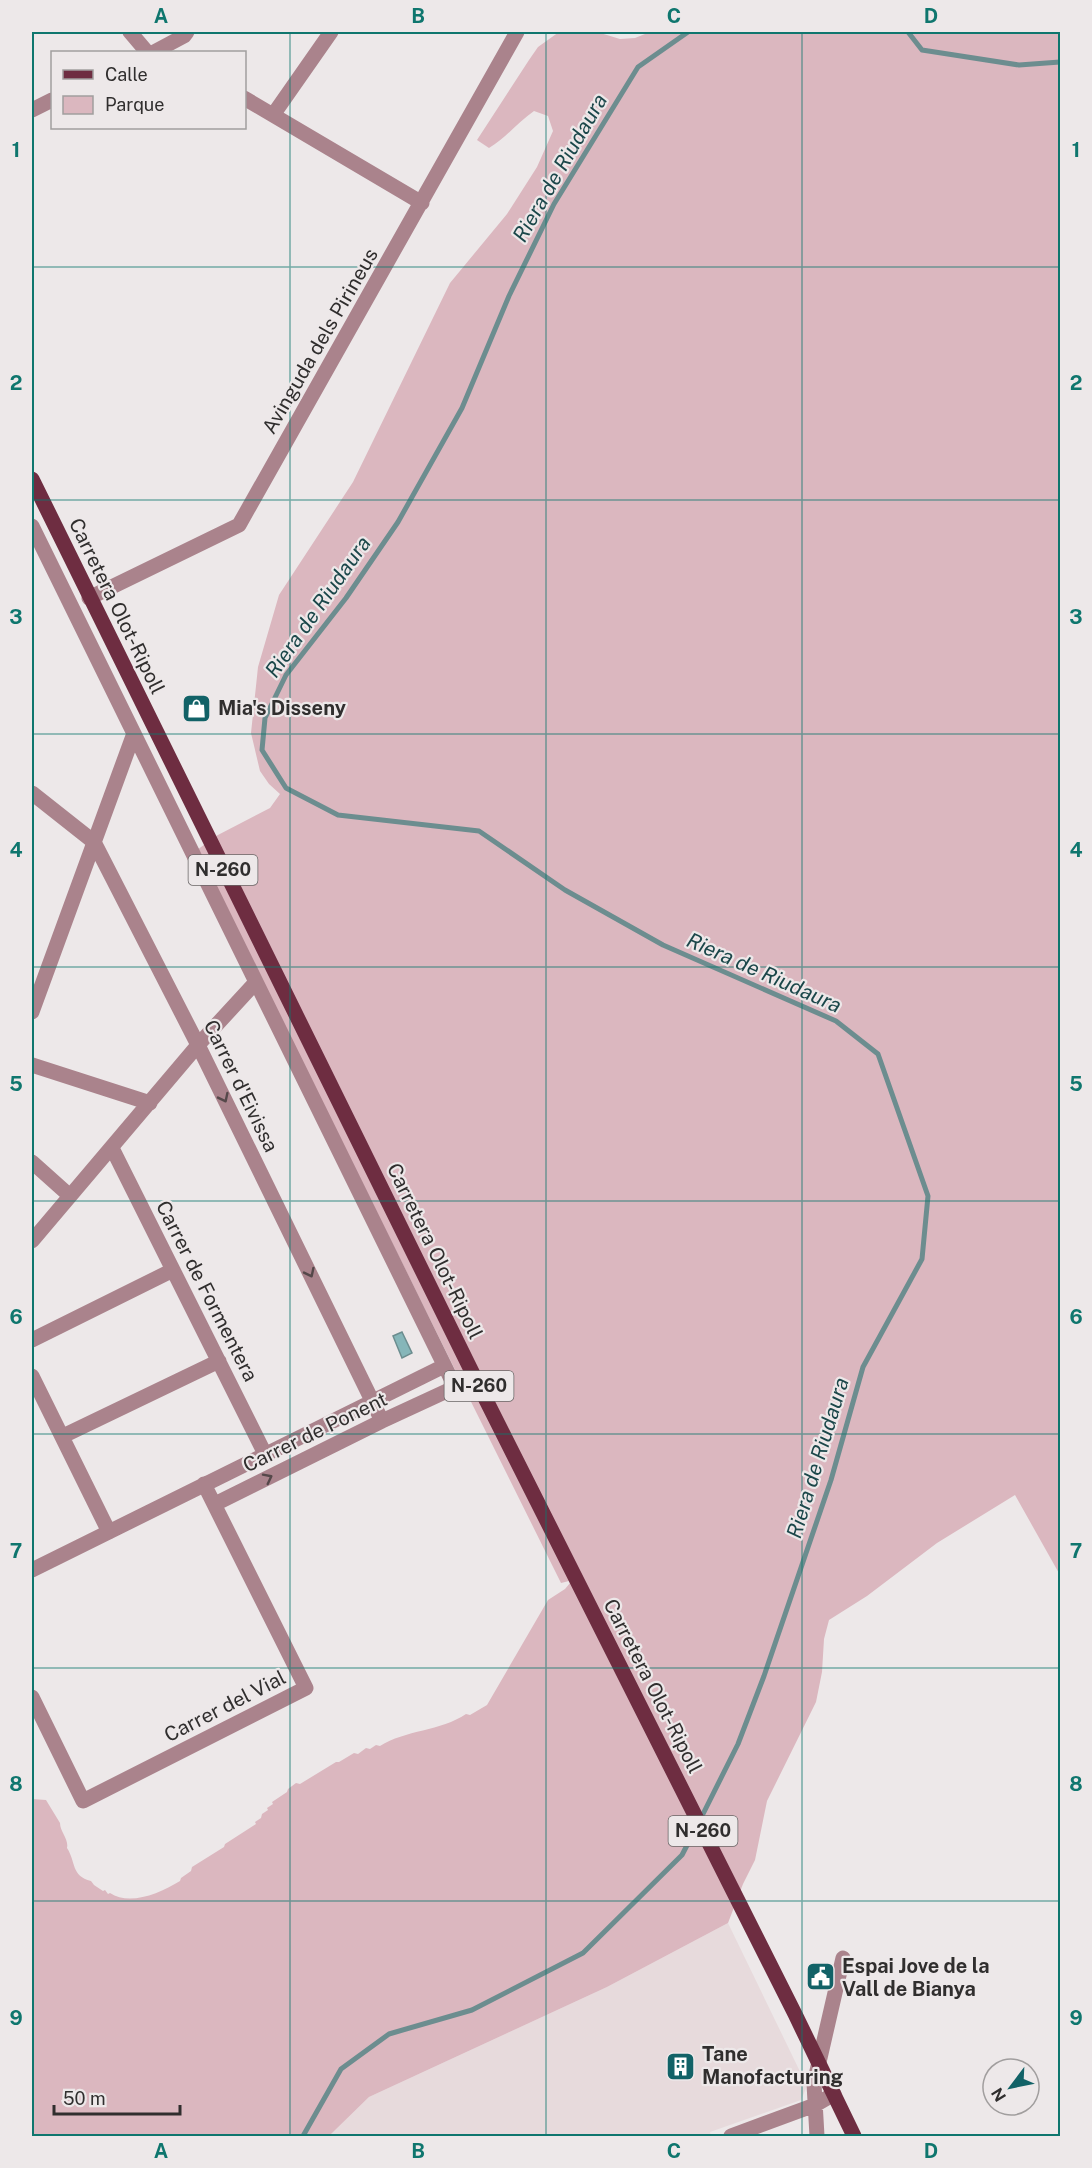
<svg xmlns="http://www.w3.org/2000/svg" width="1092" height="2168" font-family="'Public Sans',sans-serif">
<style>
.built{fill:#e7dadc}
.green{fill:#dbb7bf}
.water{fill:#86b6b9;stroke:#6c8d8f;stroke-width:1.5}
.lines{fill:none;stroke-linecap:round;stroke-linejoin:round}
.stream{stroke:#6c8d8f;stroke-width:5}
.minor{stroke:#aa838c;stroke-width:15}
.major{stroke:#6e2d41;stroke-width:15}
.oneway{stroke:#55484a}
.grid{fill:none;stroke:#0f766e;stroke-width:1.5;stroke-opacity:0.55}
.labels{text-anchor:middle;stroke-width:4.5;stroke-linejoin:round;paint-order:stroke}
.shield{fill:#ede8e9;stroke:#696666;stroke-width:1.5}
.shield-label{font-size:18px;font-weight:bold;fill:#302e2e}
.street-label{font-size:20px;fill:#302e2e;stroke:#ede8e9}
.poi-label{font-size:20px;font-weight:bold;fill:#302e2e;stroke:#ede8e9;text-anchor:start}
.water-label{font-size:21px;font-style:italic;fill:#1b474a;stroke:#ede8e9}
.neatline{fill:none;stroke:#0f766e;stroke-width:2}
.grid-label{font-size:20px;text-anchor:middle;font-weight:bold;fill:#0f766e}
</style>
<rect width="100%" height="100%" fill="#ede8e9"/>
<!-- built -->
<path class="built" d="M728,1923l79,163 -6,14 -91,32 1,4h-382l40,-39 238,-110z"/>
<!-- green -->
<path class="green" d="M559,32h38l23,7 15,-1 15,-6h410v1543l-45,-80 -78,48 -70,53 -38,24 -5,19 -2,33 -6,30 -49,99 -12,59 -12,24 -15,39 -121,64 -238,110 -40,39h-297v-337l14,1 14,23c0,9 9,16 7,25 9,14 4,28 24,33l3,4 9,6 2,-1 3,4 2,-1c19,13 49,1 70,-12l1,-3 10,-7 1,-4 32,-20 1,-3 31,-20 -1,-2 6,-4 1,-4 6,-4 -1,-2 6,-4 -1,-2 15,-10 1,-3 8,-6 4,1 36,-22h3l15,-9 4,1 8,-6 4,1 6,-4 4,1c25,-16 61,-15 86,-32l4,1 17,-10 61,-105 17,-11 5,-6 -1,-2 -8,2 -364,-733 19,-14 54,-28 10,-14 -11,-10 -9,-13 -9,-38 7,-66 21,-72 74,-113 97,-199 57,-69 30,-47 16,-36 -5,-15 -14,-5c-16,11 -28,27 -45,37l-12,-8 52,-80 9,-13z"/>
<!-- water -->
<path class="water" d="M402,1332l10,21 -10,5 -9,-22z"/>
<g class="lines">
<!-- stream -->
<path class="stream" d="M688,32l-50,35 -84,137 -45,92 -47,112 -64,114 -52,76 -60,77 -21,43 -3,32 24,38 52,27 141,16 86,59 98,55 173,76 42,33 50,142 -6,63 -59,108 -32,113 -67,196 -26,68 -37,74
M908,32l14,18 97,15 41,-3
M303,2136l38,-67 48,-35 83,-24 111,-57 99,-98 15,-29"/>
<!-- minor -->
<path class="minor" d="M130,32l17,20
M154,52l30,-16 3,-4
M244,98l178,105
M32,110l20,-10
M273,115l58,-83
M32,526l423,861
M89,598l150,-73 278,-493
M32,793l62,49 104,203 184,376
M32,1012l101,-276
M32,1065l118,38
M112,1148l153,306
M32,1162l38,34
M32,1241l166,-196 57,-62
M32,1340l141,-70
M32,1376l77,156
M63,1436l156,-75
M215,1504l167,-83 93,-43
M32,1570l412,-204
M32,1697l51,104 223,-113 -102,-204
M731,2136l84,-31 19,-11
M817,2136l-3,-52 29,-126"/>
<!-- major -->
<path class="major" d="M32,479l443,899 320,636 59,122"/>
</g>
<!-- one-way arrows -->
<defs><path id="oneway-chevron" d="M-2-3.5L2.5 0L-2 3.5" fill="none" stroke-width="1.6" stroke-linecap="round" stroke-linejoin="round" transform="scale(1.5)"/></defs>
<g class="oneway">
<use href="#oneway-chevron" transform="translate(224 1098) rotate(64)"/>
<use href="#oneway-chevron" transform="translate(310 1273) rotate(64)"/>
<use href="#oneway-chevron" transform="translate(268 1478) rotate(-27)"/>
</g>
<!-- grid -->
<path class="grid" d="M290,32v2104M546,32v2104M802,32v2104M32,267h1028M32,500h1028M32,734h1028M32,967h1028M32,1201h1028M32,1434h1028M32,1668h1028M32,1901h1028"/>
<!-- icons -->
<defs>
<symbol id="shop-square" viewBox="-11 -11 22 22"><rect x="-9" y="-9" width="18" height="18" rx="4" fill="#126267" stroke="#ede8e9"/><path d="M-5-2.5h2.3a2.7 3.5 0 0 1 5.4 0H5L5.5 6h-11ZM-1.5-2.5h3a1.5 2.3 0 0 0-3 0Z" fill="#fff"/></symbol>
<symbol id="civic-square" viewBox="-11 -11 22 22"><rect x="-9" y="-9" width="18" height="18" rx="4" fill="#126267" stroke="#ede8e9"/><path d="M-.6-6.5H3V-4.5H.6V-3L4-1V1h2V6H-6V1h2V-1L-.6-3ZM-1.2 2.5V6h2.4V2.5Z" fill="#fff"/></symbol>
<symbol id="building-square" viewBox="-11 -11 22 22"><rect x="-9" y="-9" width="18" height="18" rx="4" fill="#126267" stroke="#ede8e9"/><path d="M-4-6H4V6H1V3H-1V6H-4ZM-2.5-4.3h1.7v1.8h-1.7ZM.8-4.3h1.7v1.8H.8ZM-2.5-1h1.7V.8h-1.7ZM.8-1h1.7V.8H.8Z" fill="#fff"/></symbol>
</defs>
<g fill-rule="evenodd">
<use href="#shop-square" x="180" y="692" width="33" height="33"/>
<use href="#civic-square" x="804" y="1960" width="33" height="33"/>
<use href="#building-square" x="664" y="2050" width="33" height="33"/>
</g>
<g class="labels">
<!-- shield labels -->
<g class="shield">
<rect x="188.5" y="855" width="69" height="30" rx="4.5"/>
<rect x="444.5" y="1371" width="69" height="30" rx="4.5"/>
<rect x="668.5" y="1816" width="69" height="30" rx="4.5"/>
</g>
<g class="shield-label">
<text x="223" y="876">N-260</text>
<text x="479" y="1392">N-260</text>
<text x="703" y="1837">N-260</text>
</g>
<!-- street labels -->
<g class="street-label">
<text transform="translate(320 341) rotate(-60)" y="7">Avinguda dels Pirineus</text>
<text transform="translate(117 606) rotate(64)" y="7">Carretera Olot-Ripoll</text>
<text transform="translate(241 1086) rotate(64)" y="7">Carrer d'Eivissa</text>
<text transform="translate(435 1251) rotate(64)" y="7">Carretera Olot-Ripoll</text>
<text transform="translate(207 1291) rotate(63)" y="7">Carrer de Formentera</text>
<text transform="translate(315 1432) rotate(-26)" y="7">Carrer de Ponent</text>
<text transform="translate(653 1686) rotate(63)" y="7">Carretera Olot-Ripoll</text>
<text transform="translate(225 1706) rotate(-27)" y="7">Carrer del Vial</text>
</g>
<!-- poi labels -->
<g class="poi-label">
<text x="218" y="715">Mia's Disseny</text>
<text x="842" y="1973">Espai Jove de la<tspan x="842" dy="23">Vall de Bianya</tspan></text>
<text x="702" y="2061">Tane<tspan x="702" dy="23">Manofacturing</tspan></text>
</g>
<!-- water labels -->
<g class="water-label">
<text transform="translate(560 168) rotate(-60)" y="7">Riera de Riudaura</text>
<text transform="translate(318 607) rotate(-55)" y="7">Riera de Riudaura</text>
<text transform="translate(764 973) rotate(24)" y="7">Riera de Riudaura</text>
<text transform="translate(818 1458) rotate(-73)" y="7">Riera de Riudaura</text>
</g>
</g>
<!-- border -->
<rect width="1092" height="2168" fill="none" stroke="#ede8e9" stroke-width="66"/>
<!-- legend -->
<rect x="51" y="51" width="195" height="78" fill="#ede8e9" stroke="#a19e9e" stroke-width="1.5"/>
<rect x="63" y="70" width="30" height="9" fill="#6e2d41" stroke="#a19e9e" stroke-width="1.5"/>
<text x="105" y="81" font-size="18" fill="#302e2e">Calle</text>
<rect x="63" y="96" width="30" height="18" fill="#dbb7bf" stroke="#a19e9e" stroke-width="1.5"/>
<text x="105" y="111" font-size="18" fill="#302e2e">Parque</text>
<!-- north arrow -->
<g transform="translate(1011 2087) rotate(238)"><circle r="28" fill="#ede8e9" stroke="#a19e9e" stroke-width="1.5"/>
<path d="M0-4.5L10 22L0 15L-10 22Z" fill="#126267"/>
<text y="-9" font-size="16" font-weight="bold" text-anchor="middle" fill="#302e2e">N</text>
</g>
<!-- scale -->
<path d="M54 2105v9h126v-9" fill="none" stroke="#302e2e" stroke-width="3"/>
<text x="63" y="2105" font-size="18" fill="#302e2e" stroke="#ede8e9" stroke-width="4.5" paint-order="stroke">50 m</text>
<rect x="33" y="33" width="1026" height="2102" class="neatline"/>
<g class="grid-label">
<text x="161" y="23">A</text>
<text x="418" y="23">B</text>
<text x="674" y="23">C</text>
<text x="931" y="23">D</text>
<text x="16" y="157">1</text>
<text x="1076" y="157">1</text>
<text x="16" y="390">2</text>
<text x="1076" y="390">2</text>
<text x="16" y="624">3</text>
<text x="1076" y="624">3</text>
<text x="16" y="857">4</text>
<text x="1076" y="857">4</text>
<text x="16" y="1091">5</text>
<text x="1076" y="1091">5</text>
<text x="16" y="1324">6</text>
<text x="1076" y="1324">6</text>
<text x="16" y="1558">7</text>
<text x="1076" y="1558">7</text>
<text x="16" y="1791">8</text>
<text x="1076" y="1791">8</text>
<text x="16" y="2025">9</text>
<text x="1076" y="2025">9</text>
<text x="161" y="2158">A</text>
<text x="418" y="2158">B</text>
<text x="674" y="2158">C</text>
<text x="931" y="2158">D</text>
</g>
</svg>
